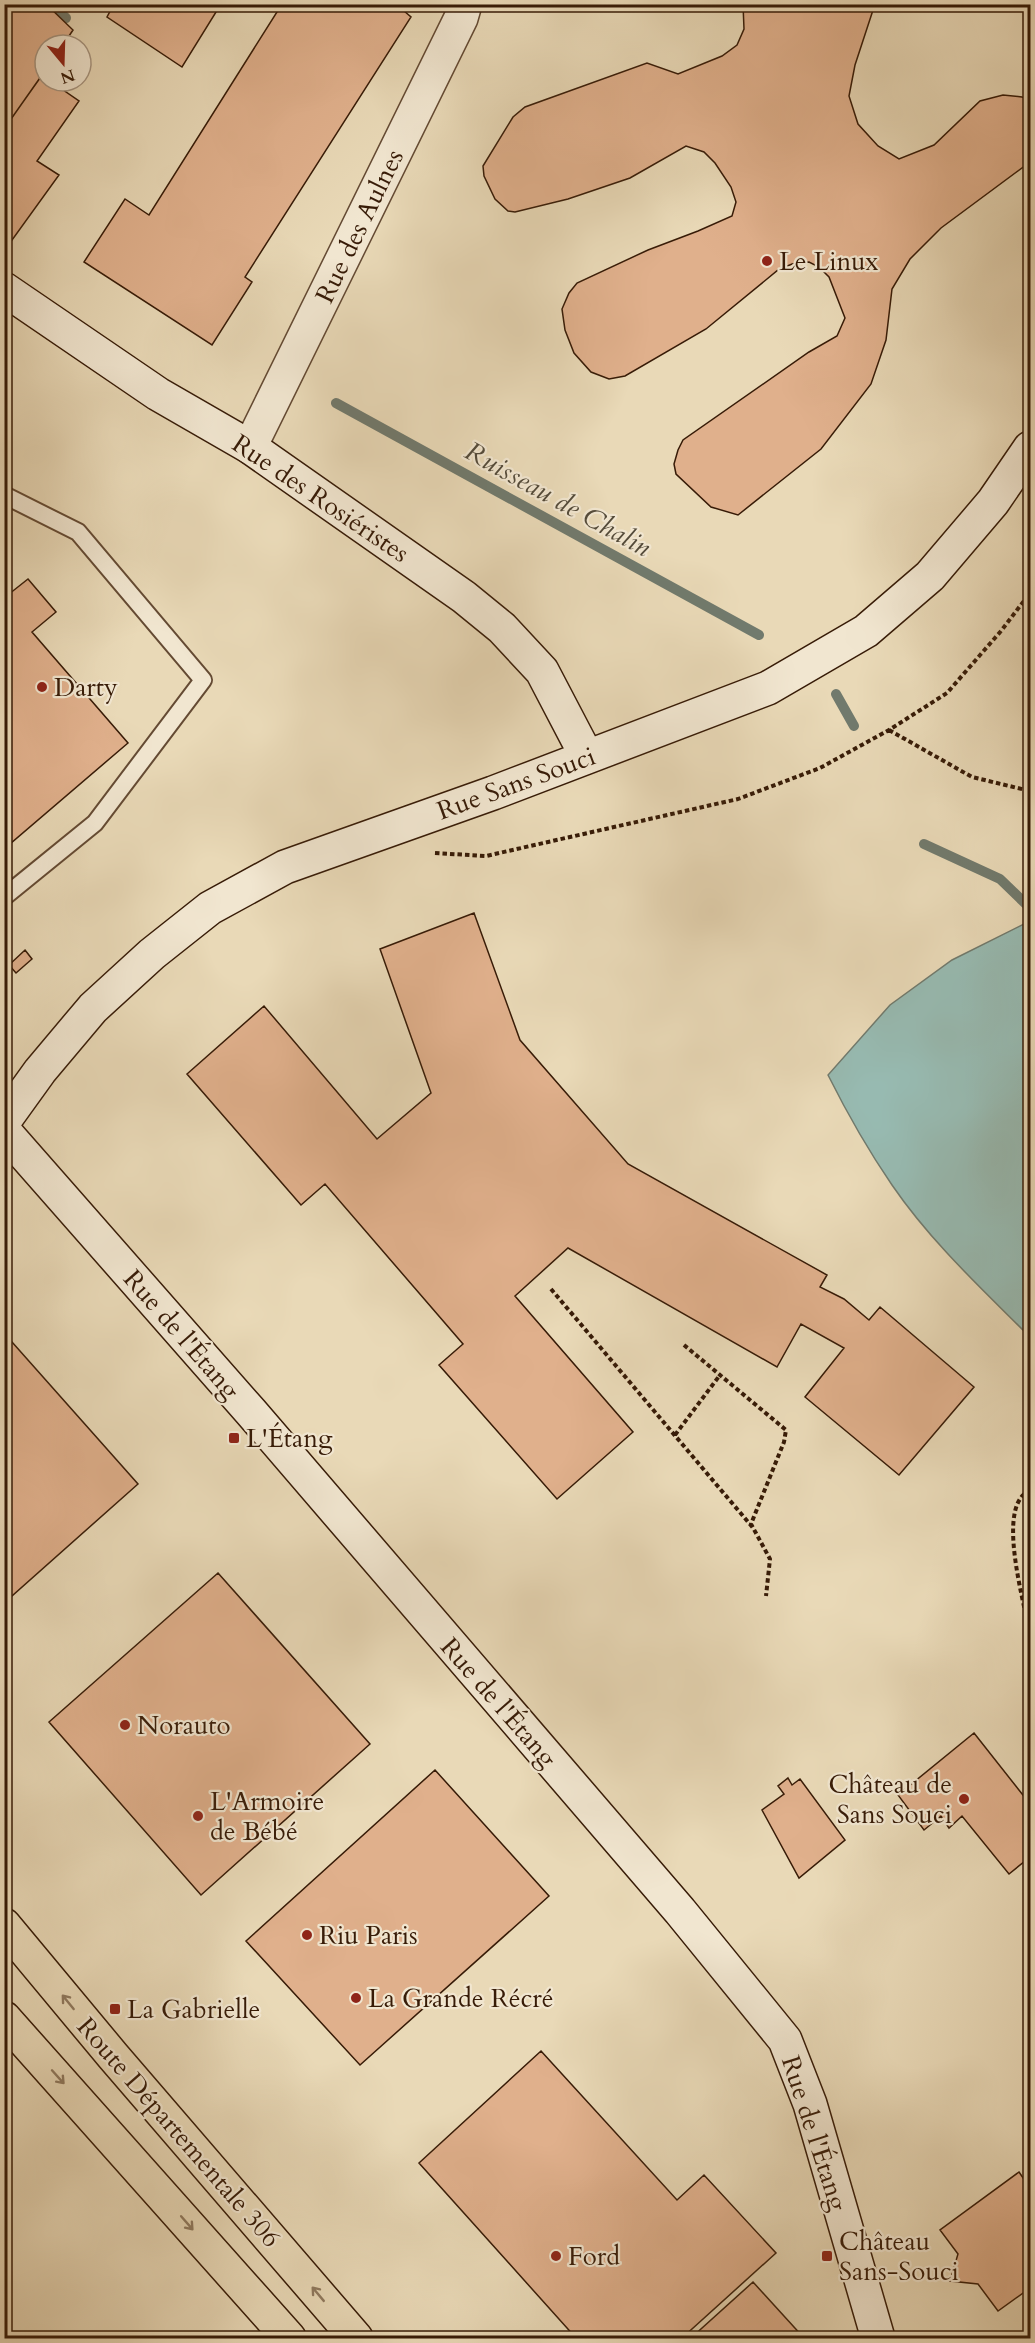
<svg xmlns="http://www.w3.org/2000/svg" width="1035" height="2343" font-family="Cardo,serif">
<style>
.water{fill:#97bab1;stroke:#717a6d;stroke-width:1.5}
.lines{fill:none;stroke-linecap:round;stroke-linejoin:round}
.stream{stroke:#717a6d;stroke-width:10}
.building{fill:#e0b08c;stroke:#371b07;stroke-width:1.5}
.lane-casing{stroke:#644a33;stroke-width:20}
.street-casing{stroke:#644a33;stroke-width:36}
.secondary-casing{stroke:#371b07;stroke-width:36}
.primary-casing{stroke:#371b07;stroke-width:36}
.path{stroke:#371b07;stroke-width:4;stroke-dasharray:4.5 3;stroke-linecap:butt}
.lane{stroke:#f1e6d0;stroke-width:16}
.street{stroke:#f1e6d0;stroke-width:33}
.secondary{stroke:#f1e6d0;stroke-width:33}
.primary{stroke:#e9d9b7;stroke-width:33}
.oneway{stroke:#907a5f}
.poi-dot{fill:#8f2418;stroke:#f1e6d0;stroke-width:2}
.labels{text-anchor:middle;stroke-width:4.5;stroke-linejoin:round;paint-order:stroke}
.street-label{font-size:26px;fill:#371b07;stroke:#f1e6d0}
.poi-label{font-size:26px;fill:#371b07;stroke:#f1e6d0;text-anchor:start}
.water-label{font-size:27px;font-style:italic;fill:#544b3a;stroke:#f1e6d0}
</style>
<rect width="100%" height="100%" fill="#e9d9b7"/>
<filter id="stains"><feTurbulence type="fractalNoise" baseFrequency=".00333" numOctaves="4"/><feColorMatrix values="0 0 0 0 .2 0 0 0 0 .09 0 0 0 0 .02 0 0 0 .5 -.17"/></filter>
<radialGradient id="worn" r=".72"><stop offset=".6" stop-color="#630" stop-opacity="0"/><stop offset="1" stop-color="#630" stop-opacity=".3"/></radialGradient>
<!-- water -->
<path class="water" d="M1030,921v416c-48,-48 -99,-95 -138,-152 -24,-35 -45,-72 -64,-110l62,-70 62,-45z"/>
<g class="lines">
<!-- stream -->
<path class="stream" d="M51,4l15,14
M336,403l423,232
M836,694l18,32
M924,844l76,35 30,29"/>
</g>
<!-- building -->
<path class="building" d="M4,4h42l27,26 -10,15h-18v26l-41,58z
M114,4h107l-39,63 -75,-50z
M282,4h127l-5,7 7,6 -166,260 7,5 -40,63 -128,-83 41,-63 24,16z
M743,4h132l-20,61 -6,31 9,28 20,22 21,13 35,-14 46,-44 23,-6 19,2 8,3v62l-89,66 -31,31 -18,30 -6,51 -15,44 -50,65 -83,66 -27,-8 -35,-33 -2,-10 4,-14 5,-10 126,-88 28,-16 8,-18 -16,-41 -10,-10 -10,-5 -17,2 -14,6 -72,59 -81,47 -16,3 -18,-7 -17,-19 -9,-23 -3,-21 7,-16 8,-10 71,-33 50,-19 34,-15 4,-14 -5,-15 -16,-24 -11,-11 -18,-6 -56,32 -62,21 -53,13 -7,-1 -13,-12 -11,-23 -1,-10 30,-49 12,-10 122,-44 31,11 44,-18 15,-11 7,-16z
M42,75l3,3v3h5l29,20 -42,60 22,14 -52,72 -3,-2v-116z
M28,579l28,33 -24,20 96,111 -124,106v-251z
M474,913l46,127 108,124 199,111 -7,12 24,12 25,21 11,-13 94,80 -75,88 -94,-78 39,-49 -43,-24 -24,43 -209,-119 -53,48 118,136 -76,67 -118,-134 24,-21 -138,-160 -24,21 -114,-131 77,-68 113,133 54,-46 -51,-144z
M25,950l7,9 -16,14 -7,-8z
M4,1333l134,151 -134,119z
M218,1573l152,171 -169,151 -152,-173z
M974,1733l56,71v53l-21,17 -47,-58 -13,12 -8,-12 -17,14 -26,-35z
M435,1770l114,126 -189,169 -114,-124z
M788,1778l4,7 8,-6 45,61 -46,38 -37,-68 22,-16 -6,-8z
M541,2051l136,149 27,-25 72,78 -94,85h-106l-157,-175z
M1019,2172l11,16v100l-32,23 -20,-27 -28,-3 8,-27 -18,-24z
M753,2282l51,56h-113z"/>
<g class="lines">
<defs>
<path id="lane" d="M4,495l74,37 125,148 -108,143 -91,74"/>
<path id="street" d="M250,447l211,-429 4,-14"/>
<path id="secondary" d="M4,289l154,105 92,53 214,150 38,31 40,43 45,86
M4,1121l36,-50 53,-63 59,-54 58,-46 75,-41 208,-74 275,-105 98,-57 64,-55 63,-74 37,-54
M4,1131l247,281 429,499 105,129 25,64 68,234"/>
<path id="primary" d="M4,1925l109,131 243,282
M4,2018l285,320"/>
</defs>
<!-- lane casing -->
<use href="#lane" class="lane-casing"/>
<!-- street casing -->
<use href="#street" class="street-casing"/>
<!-- secondary casing -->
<use href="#secondary" class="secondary-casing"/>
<!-- primary casing -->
<use href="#primary" class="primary-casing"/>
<!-- path -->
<path class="path" d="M889,730l83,47 58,14
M435,853l51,3 252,-57 82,-31 69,-38 58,-37 54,-62 29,-38
M551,1289l203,240
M684,1345l102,85 -2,12 -33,82 19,35 -4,37
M675,1435l45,-60
M1030,1489c-3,3 -8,6 -10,10 -17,26 2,96 8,126l2,1"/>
<!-- lane -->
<use href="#lane" class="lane"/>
<!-- street -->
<use href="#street" class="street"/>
<!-- secondary -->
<use href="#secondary" class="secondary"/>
<!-- primary -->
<use href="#primary" class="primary"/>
</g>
<!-- one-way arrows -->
<defs><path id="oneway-shaft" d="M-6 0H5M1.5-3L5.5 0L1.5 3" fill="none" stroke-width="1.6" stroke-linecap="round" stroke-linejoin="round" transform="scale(1.5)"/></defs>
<g class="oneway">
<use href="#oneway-shaft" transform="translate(68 2002) rotate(-129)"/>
<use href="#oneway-shaft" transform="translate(58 2077) rotate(48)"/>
<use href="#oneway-shaft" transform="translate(187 2223) rotate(49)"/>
<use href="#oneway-shaft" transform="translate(318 2294) rotate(-130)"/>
</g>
<!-- markers -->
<g class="poi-dot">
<circle cx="767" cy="261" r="6"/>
<circle cx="42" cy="687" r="6"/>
<rect x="228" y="1432" width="12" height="12" rx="3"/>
<circle cx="125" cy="1725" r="6"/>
<circle cx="964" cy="1799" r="6"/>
<circle cx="198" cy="1816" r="6"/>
<circle cx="307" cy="1935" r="6"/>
<circle cx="356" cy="1998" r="6"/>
<rect x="109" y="2003" width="12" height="12" rx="3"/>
<circle cx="556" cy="2256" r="6"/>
<rect x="821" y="2250" width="12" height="12" rx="3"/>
</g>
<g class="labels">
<!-- street labels -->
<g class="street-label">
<text transform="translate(359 226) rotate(-64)" y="9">Rue des Aulnes</text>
<text transform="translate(321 498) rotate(34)" y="9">Rue des Rosiéristes</text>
<text transform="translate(516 783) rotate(-20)" y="9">Rue Sans Souci</text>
<text transform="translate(182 1334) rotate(49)" y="9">Rue de l'Étang</text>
<text transform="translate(499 1702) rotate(49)" y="9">Rue de l'Étang</text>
<text transform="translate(179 2132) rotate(49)" y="9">Route Départementale 306</text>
<text transform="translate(815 2133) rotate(72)" y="9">Rue de l'Étang</text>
</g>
<!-- poi labels -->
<g class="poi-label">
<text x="779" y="270">Le Linux</text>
<text x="54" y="696">Darty</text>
<text x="246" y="1447">L'Étang</text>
<text x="137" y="1734">Norauto</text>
<text x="952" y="1793" text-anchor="end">Château de<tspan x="952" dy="30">Sans Souci</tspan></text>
<text x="210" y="1810">L'Armoire<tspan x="210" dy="30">de Bébé</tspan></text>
<text x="319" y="1944">Riu Paris</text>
<text x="368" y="2007">La Grande Récré</text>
<text x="127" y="2018">La Gabrielle</text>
<text x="839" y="2250">Château<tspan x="839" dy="30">Sans-Souci</tspan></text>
<text x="568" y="2265">Ford</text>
</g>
<!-- water labels -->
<g class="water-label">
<text transform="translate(558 499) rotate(29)" y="9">Ruisseau de Chalin</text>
</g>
</g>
<!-- margin -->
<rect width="1035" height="2343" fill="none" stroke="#e9d9b7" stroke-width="24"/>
<rect x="6" y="6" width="1023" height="2331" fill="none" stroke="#371b07" stroke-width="3"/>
<rect x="12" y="12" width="1011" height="2319" fill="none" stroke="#371b07" stroke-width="1.5"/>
<!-- north arrow -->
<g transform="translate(63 63) rotate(161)"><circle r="28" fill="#f1e6d0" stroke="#a79580" stroke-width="1.5"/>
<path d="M0-4.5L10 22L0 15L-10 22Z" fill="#8f2418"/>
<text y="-9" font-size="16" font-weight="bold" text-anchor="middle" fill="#371b07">N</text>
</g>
<rect width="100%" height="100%" filter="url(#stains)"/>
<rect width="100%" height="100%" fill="url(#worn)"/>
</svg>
